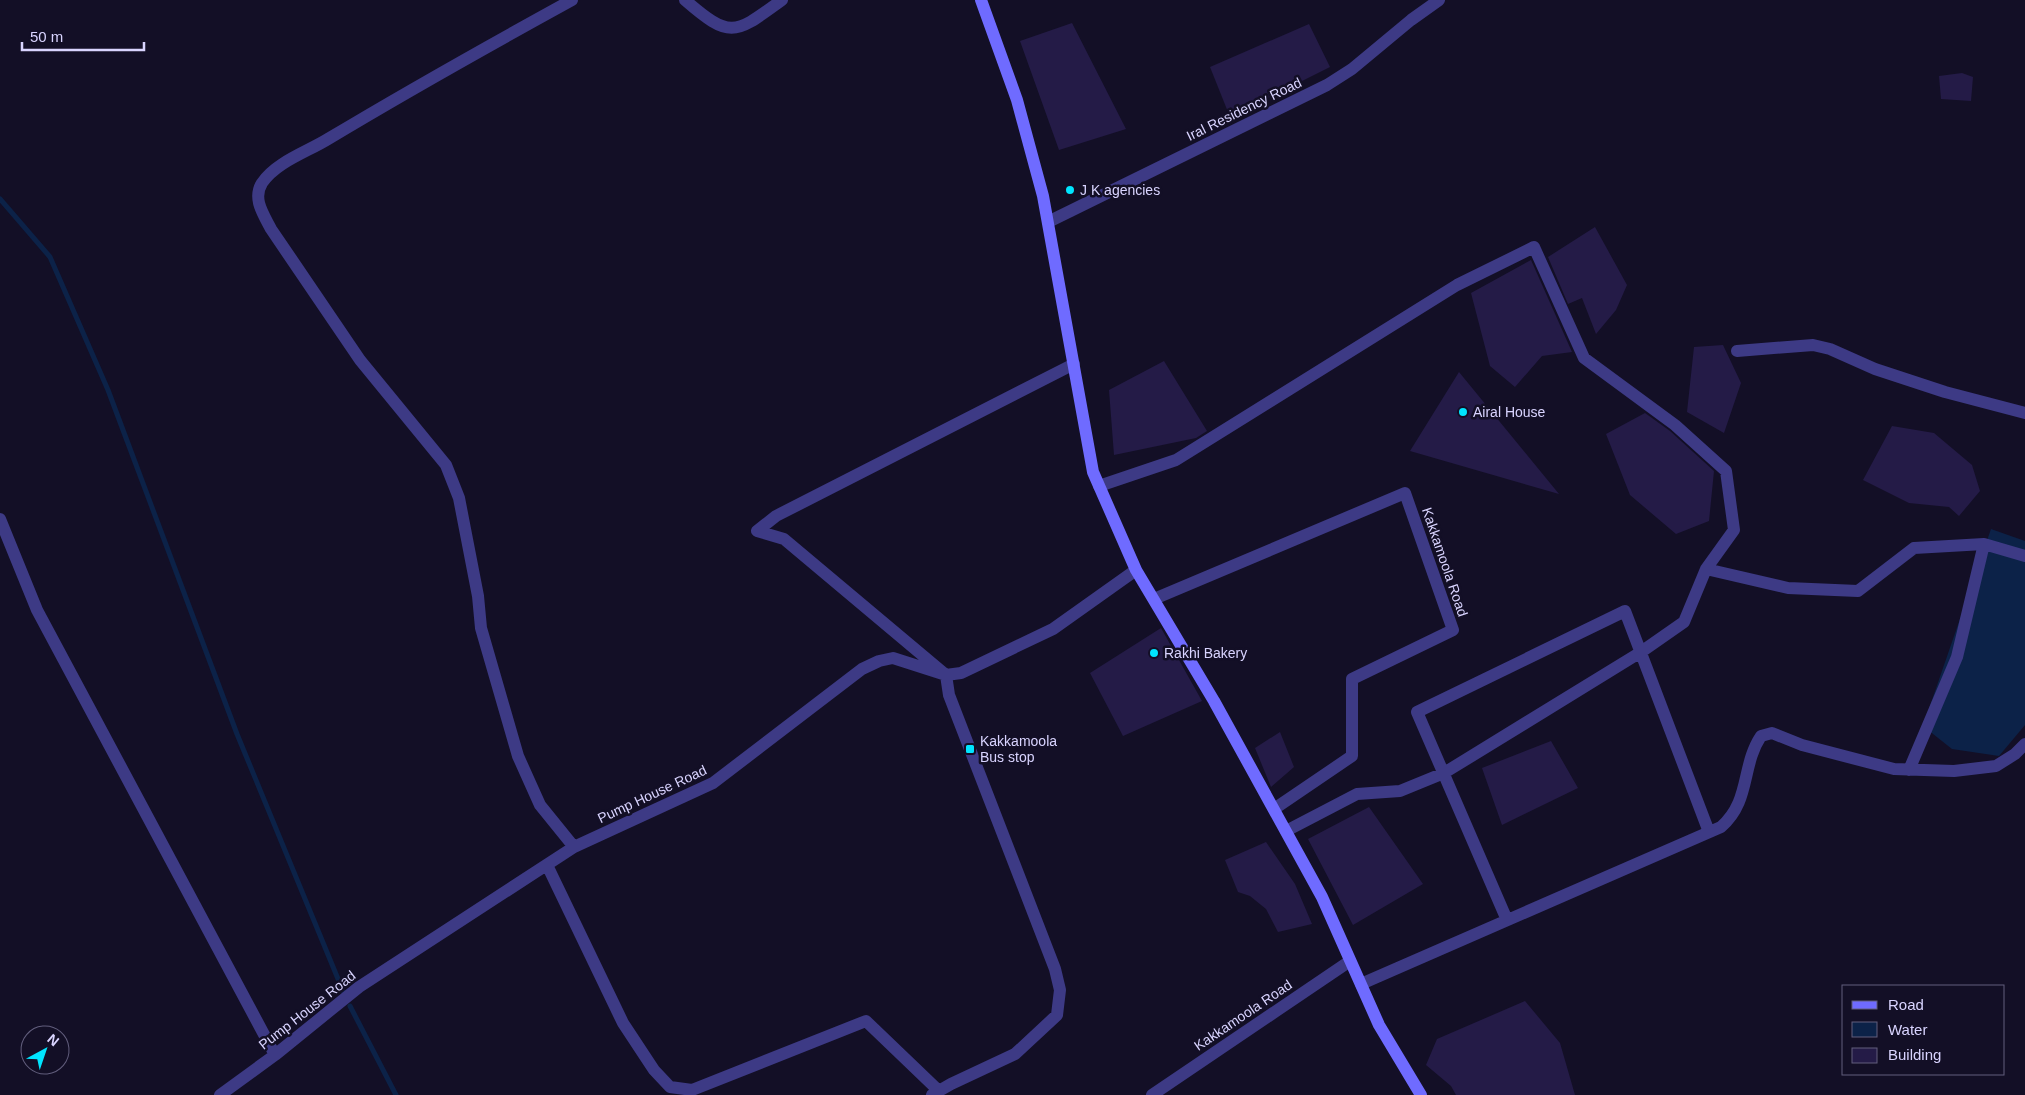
<svg xmlns="http://www.w3.org/2000/svg" width="2025" height="1095" font-family="Helvetica,sans-serif">
<style>
.water{fill:#0c2248}
.lines{fill:none;stroke-linecap:round;stroke-linejoin:round}
.stream{stroke:#0c2248;stroke-width:5}
.building{fill:#241b47}
.minor{stroke:#3d3a85;stroke-width:12}
.secondary{stroke:#6f6bff;stroke-width:12}
.poi-dot{fill:#00e5ff;stroke:#130f26;stroke-width:2}
.labels{text-anchor:middle;stroke-width:5;stroke-linejoin:round;paint-order:stroke}
.street-label{font-size:14px;fill:#d9d4ff;stroke:#130f26}
.poi-label{font-size:14px;fill:#d9d4ff;stroke:#130f26;text-anchor:start}
</style>
<rect width="100%" height="100%" fill="#130f26"/>
<!-- water -->
<path class="water" d="M1991,529l34,12v184l-26,31 -47,-7 -29,-23z"/>
<g class="lines">
<!-- stream -->
<path class="stream" d="M0,199l50,58 58,133 129,344 106,257
M350,1006l46,89"/>
</g>
<!-- building -->
<path class="building" d="M1072,23l54,106 -67,21 -39,-109z
M1309,24l21,43 -100,50 -20,-50z
M1962,73l11,4 -2,24 -30,-2 -2,-23z
M1595,227l32,58 -11,25 -20,24 -14,-36 -14,6 -20,-47z
M1531,260l41,92 -30,4 -27,31 -25,-21 -19,-73z
M1723,345l18,38 -17,50 -37,-21 7,-65z
M1164,361l43,70 -11,7 -82,17 -5,-65z
M1459,372l100,122 -149,-43z
M1645,413l25,18 44,40 -5,50 -33,13 -46,-39 -24,-61z
M1892,426l42,7 38,32 8,26 -21,25 -10,-9 -40,-4 -46,-23z
M1161,628l41,73 -79,35 -33,-63z
M1280,732l14,35 -23,20 -16,-39z
M1551,741l27,47 -76,37 -20,-57z
M1369,807l54,77 -70,41 -45,-86z
M1266,842l29,42 17,40 -34,8 -12,-23 -16,-13 -12,-4 -13,-32z
M1525,1001l35,42 15,52h-119l-5,-9 -25,-21 11,-26z"/>
<g class="lines">
<!-- minor -->
<path class="minor" d="M572,0c-82,45 -164,91 -244,139 -21,13 -52,23 -66,44 -10,16 2,32 9,46l89,131 86,105 13,33 19,98 3,32 37,128 22,49 34,42
M685,0c46,40 50,34 97,0
M1048,222l279,-137 25,-16 59,-49 28,-20
M1737,351l76,-6 17,4 45,20 70,23 80,21
M1099,486l77,-26 281,-175 77,-38 50,111 91,67 51,46 8,59 -28,39 -22,53 -43,30 -197,121 -44,18 -43,3 -71,37
M0,519l37,91 238,445
M1706,569l82,19 70,3 56,-43 70,-4 41,12
M1154,599l251,-106 48,137 -101,49v77l-78,53
M1909,770l48,-113 27,-113
M547,865l76,158 31,47 16,17 22,3 174,-69 73,70
M1507,920l-90,-208 208,-101 84,221
M1361,984l360,-157c30,-26 20,-61 40,-91l11,-3 30,12 92,24 60,2 42,-5 19,-12 10,-10
M220,1095l55,-40 84,-68 215,-140 139,-64 149,-114 17,-8 14,-3 53,17 15,-2 92,-44 83,-59
M932,1095l19,-11 64,-30 42,-39 3,-25 -5,-21 -106,-274 -3,-20 -162,-136 -27,-8 19,-15 298,-152
M1152,1095l198,-134"/>
<!-- secondary -->
<path class="secondary" d="M981,0l36,100 26,96 50,276 43,98 78,131 108,196 57,128 42,70"/>
</g>
<!-- markers -->
<g class="poi-dot">
<circle cx="1070" cy="190" r="5"/>
<circle cx="1463" cy="412" r="5"/>
<circle cx="1154" cy="653" r="5"/>
<rect x="965" y="744" width="10" height="10" rx="2.5"/>
</g>
<g class="labels">
<!-- street labels -->
<g class="street-label">
<text transform="translate(1244 109) rotate(-26)" y="5">Iral Residency Road</text>
<text transform="translate(1445 562) rotate(71)" y="5">Kakkamoola Road</text>
<text transform="translate(652 794) rotate(-25)" y="5">Pump House Road</text>
<text transform="translate(307 1010) rotate(-38)" y="5">Pump House Road</text>
<text transform="translate(1243 1015) rotate(-34)" y="5">Kakkamoola Road</text>
</g>
<!-- poi labels -->
<g class="poi-label">
<text x="1080" y="195">J K agencies</text>
<text x="1473" y="417">Airal House</text>
<text x="1164" y="658">Rakhi Bakery</text>
<text x="980" y="746">Kakkamoola<tspan x="980" dy="16">Bus stop</tspan></text>
</g>
</g>
<!-- legend -->
<rect x="1842" y="985" width="162" height="90" fill="#130f26" stroke="#625e7d"/>
<rect x="1852" y="1001" width="25" height="8" fill="#6f6bff" stroke="#625e7d"/>
<text x="1888" y="1010" font-size="15" fill="#d9d4ff">Road</text>
<rect x="1852" y="1022" width="25" height="15" fill="#0c2248" stroke="#625e7d"/>
<text x="1888" y="1035" font-size="15" fill="#d9d4ff">Water</text>
<rect x="1852" y="1048" width="25" height="15" fill="#241b47" stroke="#625e7d"/>
<text x="1888" y="1060" font-size="15" fill="#d9d4ff">Building</text>
<!-- north arrow -->
<g transform="translate(45 1050) rotate(40)"><circle r="24" fill="#130f26" stroke="#625e7d"/>
<path d="M0-4L9 19L0 12L-9 19Z" fill="#00e5ff"/>
<text y="-8" font-size="14" font-weight="bold" text-anchor="middle" fill="#d9d4ff">N</text>
</g>
<!-- scale -->
<path d="M22 42v8h122v-8" fill="none" stroke="#d9d4ff" stroke-width="2.5"/>
<text x="30" y="42" font-size="15" fill="#d9d4ff" stroke="#130f26" stroke-width="4" paint-order="stroke">50 m</text>
</svg>
